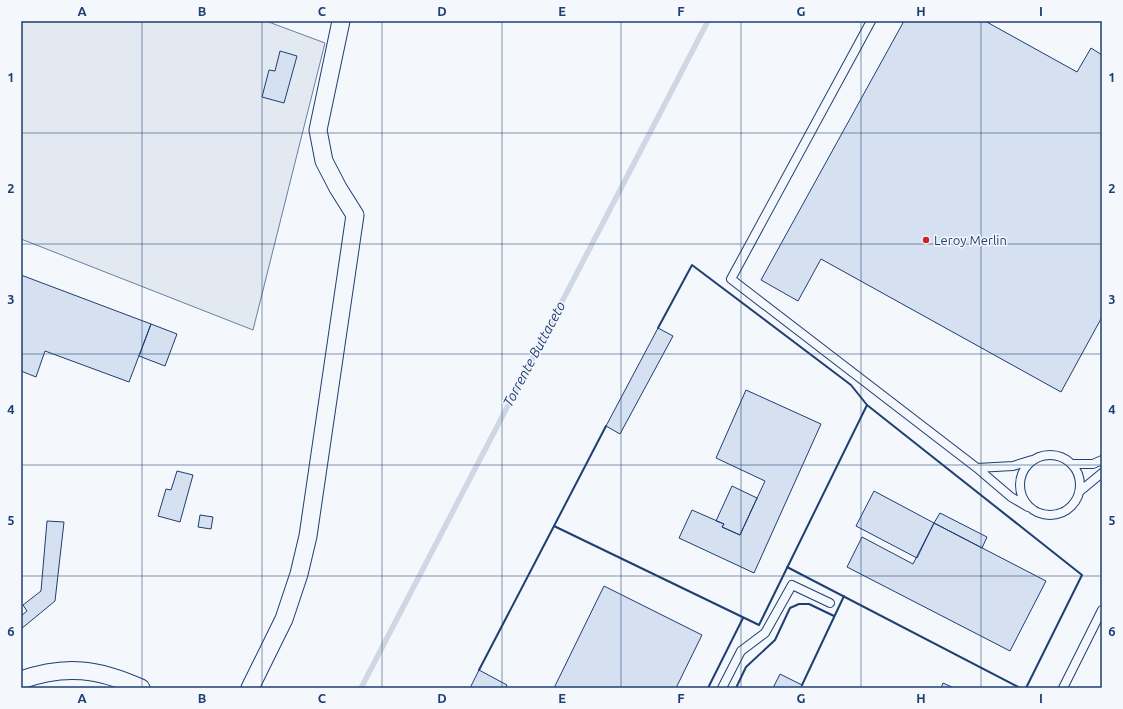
<svg xmlns="http://www.w3.org/2000/svg" width="1123" height="709" font-family="Ubuntu,sans-serif">
<style>
.green{fill:#e3e9f0;stroke:#687fa3}
.lines{fill:none;stroke-linecap:round;stroke-linejoin:round}
.stream{stroke:#cfd7e4;stroke-width:5.5}
.building{fill:#d5e0f0;stroke:#1d3f73}
.lane-casing{stroke:#1d3f73;stroke-width:10}
.street-casing{stroke:#1d3f73;stroke-width:19}
.lane{stroke:#f4f7fb;stroke-width:8}
.street{stroke:#f4f7fb;stroke-width:17}
.wall{stroke:#1d3f73;stroke-width:2}
.grid{fill:none;stroke:#1d3f73;stroke-width:1;stroke-opacity:0.55}
.poi-dot{fill:#c62828;stroke:#f4f7fb;stroke-width:1.5}
.labels{text-anchor:middle;stroke-width:3;stroke-linejoin:round;paint-order:stroke}
.poi-label{font-size:13px;fill:#1d3f73;stroke:#f4f7fb;text-anchor:start}
.water-label{font-size:14px;font-style:italic;fill:#1d3f73;stroke:#f4f7fb}
.neatline{fill:none;stroke:#1d3f73;stroke-width:1.5}
.grid-label{font-size:13px;text-anchor:middle;font-weight:bold;fill:#1d3f73}
</style>
<rect width="100%" height="100%" fill="#f4f7fb"/>
<!-- green -->
<path class="green" d="M21,21h245l59,22 -72,287 -232,-91z"/>
<g class="lines">
<!-- stream -->
<path class="stream" d="M361,688l347,-667"/>
</g>
<!-- building -->
<path class="building" d="M904,21h81l92,51 14,-24 11,7v262l-41,75 -240,-133 -23,42 -37,-21z
M280,51l17,5 -13,47 -22,-6 7,-27 6,1z
M21,275l130,49 -22,58 -84,-31 -9,26 -15,-6z
M151,324l26,10 -12,32 -26,-10z
M658,328l15,8 -53,98 -14,-8z
M746,390l75,34 -67,149 -75,-35 13,-28 32,14 -2,3 18,8 25,-54 -49,-23z
M177,471l16,4 -13,47 -22,-6 8,-27 5,1z
M732,486l25,12 -17,37 -18,-8 2,-3 -8,-3z
M874,491l60,32 -17,35 -61,-32z
M940,513l47,24 -5,11 -48,-25z
M200,515l13,2 -2,12 -13,-2z
M47,521l17,1 -9,79 -34,28v-13l6,-5 -4,-6 18,-14z
M934,523l112,58 -36,70 -163,-84 15,-30 51,27z
M604,586l98,49 -26,53h-122z
M479,670l28,15 -2,3h-35z
M780,674l22,11 -2,3h-27z
M943,683l11,5h-13z"/>
<g class="lines">
<defs>
<path id="lane" d="M871,21l-140,258 246,189 34,29 17,10
M1020 485a30 30 0 1 1 60 0a30 30 0 1 1-60 0Z
M1072,464h21l9,-4
M977,468l36,-2 19,-6
M1079,492l23,-19
M722,688l19,-37 24,-18 27,-48 38,18
M1063,688l39,-78"/>
<path id="street" d="M21,680c45,-16 78,-11 120,8
M250,688l34,-69 15,-45 9,-38 47,-321 -17,-27 -14,-27 -6,-31 23,-109"/>
</defs>
<!-- lane casing -->
<use href="#lane" class="lane-casing"/>
<!-- street casing -->
<use href="#street" class="street-casing"/>
<!-- lane -->
<use href="#lane" class="lane"/>
<!-- street -->
<use href="#street" class="street"/>
<!-- wall -->
<path class="wall" d="M867,405l215,170 -56,113
M606,426l-52,100 205,99 108,-220 -16,-20 -159,-120 -34,63
M787,567l233,121
M479,670l75,-144
M802,685l42,-89
M708,688l35,-70
M736,688l10,-21 29,-27 15,-32 9,-4h10l25,12"/>
</g>
<!-- grid -->
<path class="grid" d="M142,21v667M262,21v667M382,21v667M502,21v667M621,21v667M741,21v667M861,21v667M981,21v667M21,133h1081M21,244h1081M21,354h1081M21,465h1081M21,576h1081"/>
<!-- markers -->
<circle class="poi-dot" cx="926" cy="240" r="4"/>
<g class="labels">
<!-- poi labels -->
<g class="poi-label">
<text x="934" y="245">Leroy Merlin</text>
</g>
<!-- water labels -->
<g class="water-label">
<text transform="translate(534 354) rotate(-62)" y="5">Torrente Buttaceto</text>
</g>
</g>
<!-- border -->
<rect width="1123" height="709" fill="none" stroke="#f4f7fb" stroke-width="44"/>
<rect x="22" y="22" width="1079" height="665" class="neatline"/>
<g class="grid-label">
<text x="82" y="16">A</text>
<text x="202" y="16">B</text>
<text x="322" y="16">C</text>
<text x="442" y="16">D</text>
<text x="562" y="16">E</text>
<text x="681" y="16">F</text>
<text x="801" y="16">G</text>
<text x="921" y="16">H</text>
<text x="1041" y="16">I</text>
<text x="11" y="82">1</text>
<text x="1112" y="82">1</text>
<text x="11" y="193">2</text>
<text x="1112" y="193">2</text>
<text x="11" y="304">3</text>
<text x="1112" y="304">3</text>
<text x="11" y="414">4</text>
<text x="1112" y="414">4</text>
<text x="11" y="525">5</text>
<text x="1112" y="525">5</text>
<text x="11" y="636">6</text>
<text x="1112" y="636">6</text>
<text x="82" y="703">A</text>
<text x="202" y="703">B</text>
<text x="322" y="703">C</text>
<text x="442" y="703">D</text>
<text x="562" y="703">E</text>
<text x="681" y="703">F</text>
<text x="801" y="703">G</text>
<text x="921" y="703">H</text>
<text x="1041" y="703">I</text>
</g>
</svg>
